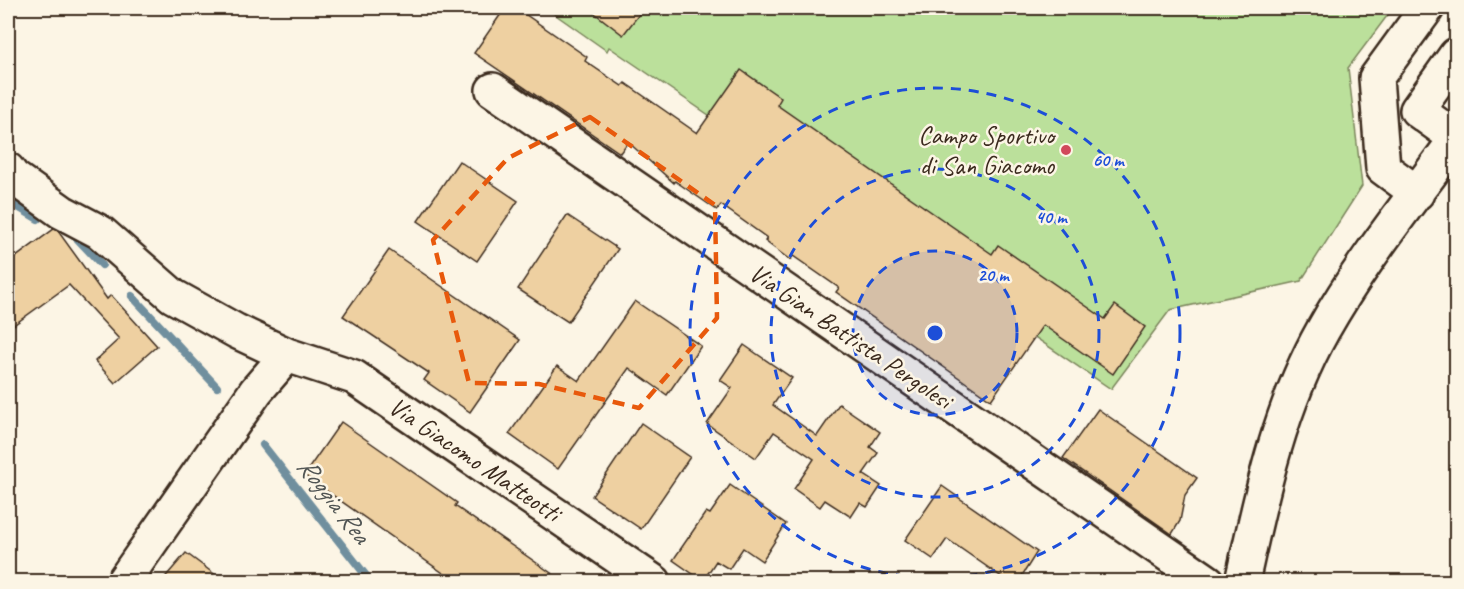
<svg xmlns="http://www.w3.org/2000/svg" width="1464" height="589" font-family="Caveat,sans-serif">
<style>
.green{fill:#bbe09b;stroke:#7b855c;stroke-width:1.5}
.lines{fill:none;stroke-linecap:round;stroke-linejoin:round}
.stream{stroke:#6f8f9e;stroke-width:8}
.building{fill:#eed0a1;stroke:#3b2a1e;stroke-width:1.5}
.minor-casing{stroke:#3b2a1e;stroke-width:38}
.minor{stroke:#fcf5e5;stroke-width:33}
.marked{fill:none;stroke:#e8590c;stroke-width:4.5;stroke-dasharray:12 8;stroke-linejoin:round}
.ring{fill:none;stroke:#1d4ed8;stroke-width:3;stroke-dasharray:10 8}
.poi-dot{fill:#d1495b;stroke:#fcf5e5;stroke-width:2}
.labels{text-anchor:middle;stroke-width:5;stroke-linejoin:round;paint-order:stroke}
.poi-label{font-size:26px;fill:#3b2a1e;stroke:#fcf5e5;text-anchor:end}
.street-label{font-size:26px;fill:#3b2a1e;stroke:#fcf5e5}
.water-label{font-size:27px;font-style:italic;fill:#505453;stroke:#fcf5e5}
.centre{fill:#1d4ed8;stroke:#fcf5e5;stroke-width:3}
.ring-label{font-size:18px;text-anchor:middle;font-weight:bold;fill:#1d4ed8;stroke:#fcf5e5;stroke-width:5;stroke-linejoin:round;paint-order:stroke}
</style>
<rect width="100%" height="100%" fill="#fcf5e5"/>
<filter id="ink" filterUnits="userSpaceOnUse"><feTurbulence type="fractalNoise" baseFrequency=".0167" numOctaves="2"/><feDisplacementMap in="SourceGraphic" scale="12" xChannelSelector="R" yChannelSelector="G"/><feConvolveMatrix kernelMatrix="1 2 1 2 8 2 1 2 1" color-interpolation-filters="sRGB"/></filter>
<g filter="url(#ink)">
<!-- green -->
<path class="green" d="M546,8h847l-45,60 14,118 -61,95 -131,29 -59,79 -502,-342 -2,4z"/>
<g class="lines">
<!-- stream -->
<path class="stream" d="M8,201l30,18
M70,231l32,34
M132,296l85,91
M263,445l108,137"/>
</g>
<!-- building -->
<path class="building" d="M505,8h11l71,49 -2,4 37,25 3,-3 72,50 44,-63 40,28 -4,7 215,149 6,-9 107,74 10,-14 30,22 -32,47 -70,-49 -52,75 -155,-108 3,-4 -46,-32 -3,4 -25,-19 2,-3 -46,-33 -4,5 -42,-29 -1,2 -46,-41 -8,11 -146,-100z
M588,8h56l-21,27z
M459,161l59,40 -41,60 -59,-40z
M567,215l51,34 -50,73 -50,-33z
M54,229l4,2 49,68 4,-4 46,51 -42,37 -20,-22 24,-22 -50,-54 -61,44v-66z
M389,250l131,90 -50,72 -46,-32 5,-7 -86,-57z
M635,301l66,45 -34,49 -38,-27 -71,101 -49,-35 48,-68 22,15z
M744,345l48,33 -19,27 44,31 22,-32 41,28 -10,15 8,6 -15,21 18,12 -14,21 -7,-4 -9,14 -26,-17 -5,7 -26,-18 20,-30 -40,-27 -18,26 -49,-34 25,-36 -12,-8z
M1098,409l99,69 -12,17 -5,26 -8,13 -109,-76z
M341,422l116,81 -2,3 109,76h-108l-152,-107z
M641,423l49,34 -49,72 -49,-33z
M730,485l56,39 -24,37 -19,-13 -14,21 -13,-8 -13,20 -30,-21 33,-48 4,2z
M942,486l95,66 -19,30h-9l-62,-43 -14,20 -28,-19z
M186,553l39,29h-64z"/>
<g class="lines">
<defs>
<path id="minor" d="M1456,55l-39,55 39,28
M493,90l715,492
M8,170l5,7 49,35 38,20 73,64 63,35 51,24 67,22 300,205
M1417,193l-34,-25 -7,-90 51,-70
M123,582l133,-191 31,-36
M1242,582c19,-87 37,-174 81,-252 38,-68 88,-129 133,-191"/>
</defs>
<!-- minor casing -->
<use href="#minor" class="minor-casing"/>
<!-- minor -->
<use href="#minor" class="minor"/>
</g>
</g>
<!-- marked area -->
<path class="marked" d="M590,117l125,88 2,113 -78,90 -100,-24 -70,-1 -36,-143 75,-82z"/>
<!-- distance rings -->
<circle cx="935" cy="333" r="82" fill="#1d4ed8" fill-opacity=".12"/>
<g class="ring">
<circle cx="935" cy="333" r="82"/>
<circle cx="935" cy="333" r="164"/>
<circle cx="935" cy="333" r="245"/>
</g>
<!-- markers -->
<circle class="poi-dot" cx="1066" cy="150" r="6"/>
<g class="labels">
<!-- poi labels -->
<g class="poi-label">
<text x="1054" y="144">Campo Sportivo<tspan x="1054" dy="30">di San Giacomo</tspan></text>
</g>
<!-- street labels -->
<g class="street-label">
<text transform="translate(851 336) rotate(34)" y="9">Via Gian Battista Pergolesi</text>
<text transform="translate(475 459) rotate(34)" y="9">Via Giacomo Matteotti</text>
</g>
<!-- water labels -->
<g class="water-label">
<text transform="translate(334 500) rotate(52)" y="9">Roggia Rea</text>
</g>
</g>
<circle cx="935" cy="333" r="9" class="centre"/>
<g class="ring-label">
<text x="1108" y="166">60 m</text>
<text x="1051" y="223">40 m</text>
<text x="993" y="281">20 m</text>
</g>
<!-- margin -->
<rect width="1464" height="589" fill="none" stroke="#fcf5e5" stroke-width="30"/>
<rect x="15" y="15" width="1434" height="559" fill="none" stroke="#3b2a1e" stroke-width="2" filter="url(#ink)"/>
</svg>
